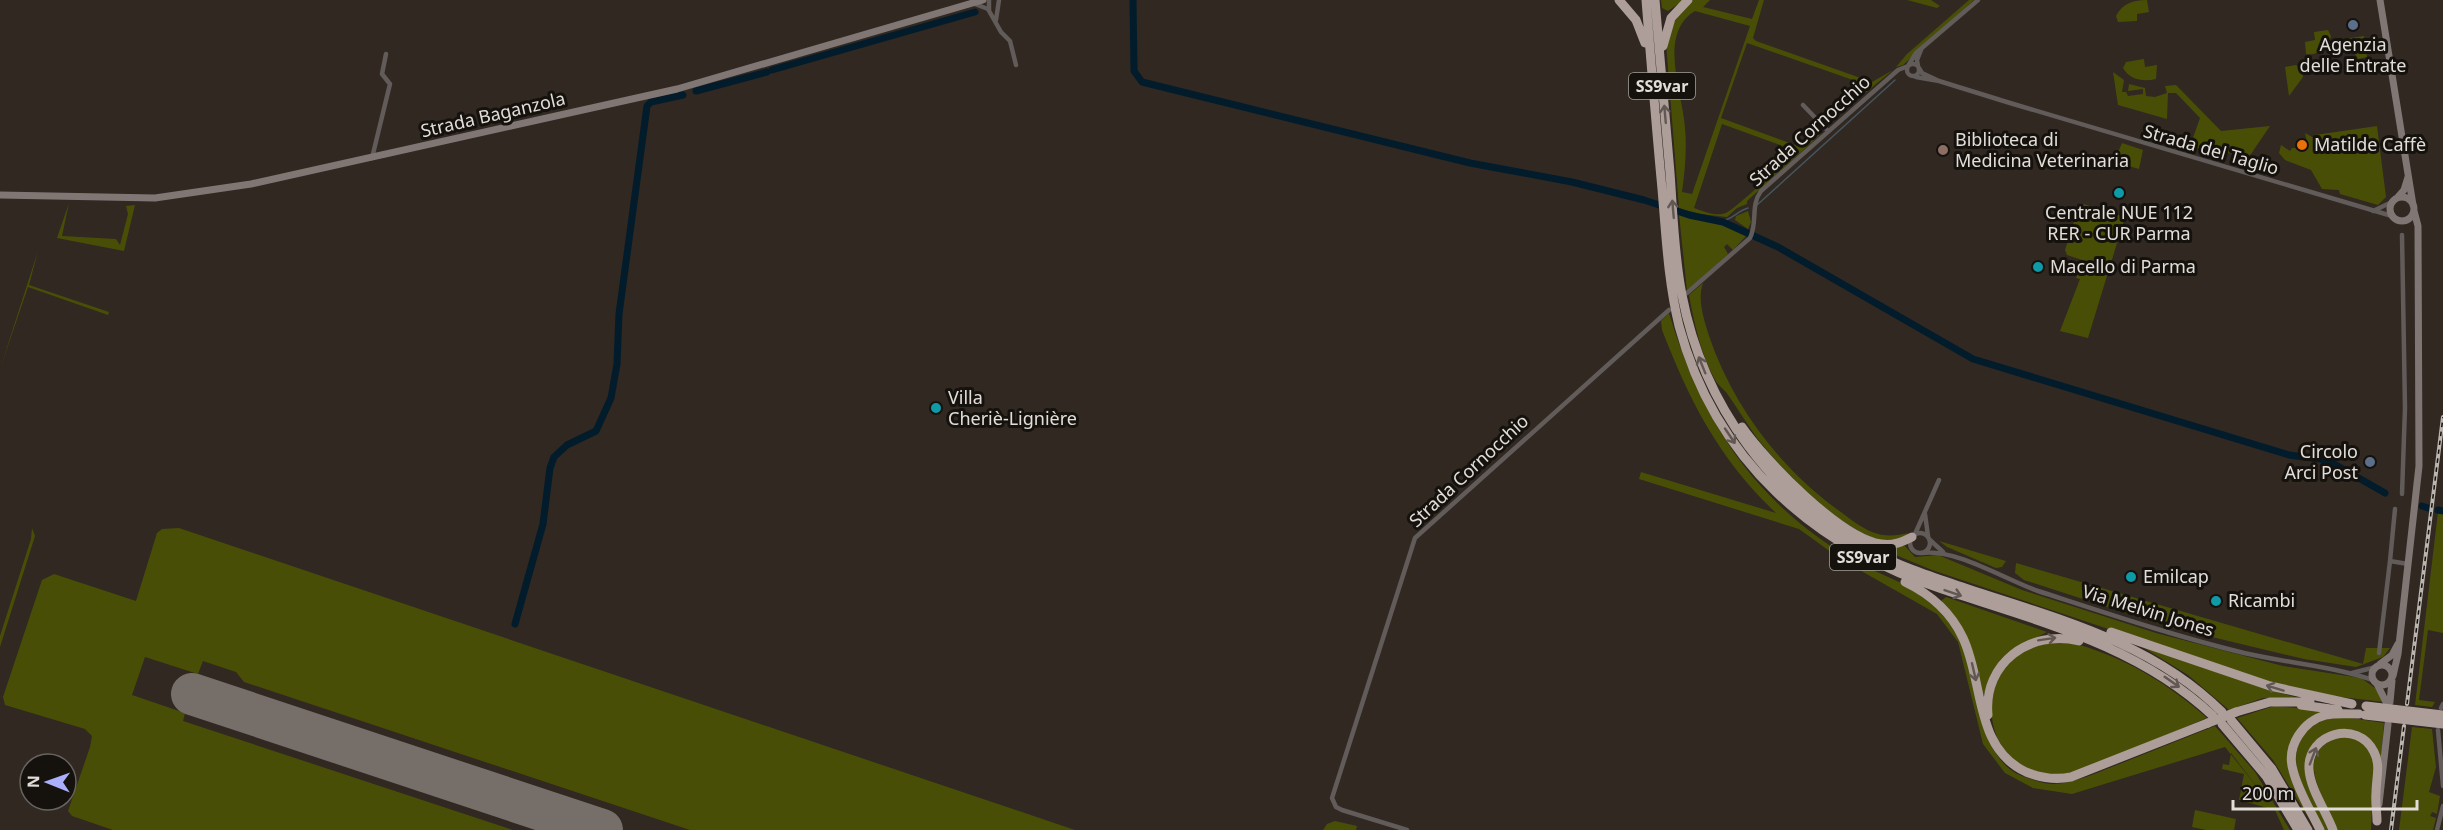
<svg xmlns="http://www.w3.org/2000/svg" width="2443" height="830" font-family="'Noto Sans',sans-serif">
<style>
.green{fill:#494e07;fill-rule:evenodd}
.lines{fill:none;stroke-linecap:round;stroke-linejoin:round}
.stream{stroke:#455660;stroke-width:1.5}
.canal{stroke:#021c2c;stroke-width:7}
.runway{stroke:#766e68;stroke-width:42}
.street{stroke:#615b59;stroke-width:4.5}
.secondary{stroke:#807774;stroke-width:7}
.highway{stroke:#ad9e9a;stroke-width:9}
.rail-casing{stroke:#bbb5b0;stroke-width:4}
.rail{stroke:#15120e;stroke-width:1.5;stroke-dasharray:4.5;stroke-linecap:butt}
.highway-bridge{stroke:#ad9e9a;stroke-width:9}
.oneway{stroke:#615854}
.service-dot{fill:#5c6f8a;stroke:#15120e;stroke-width:2}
.food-dot{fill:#e8710a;stroke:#15120e;stroke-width:2}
.education-dot{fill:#8d6e63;stroke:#15120e;stroke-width:2}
.culture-dot{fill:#0f9aa8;stroke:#15120e;stroke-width:2}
.labels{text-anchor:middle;stroke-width:6;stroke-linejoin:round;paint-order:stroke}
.shield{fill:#15120e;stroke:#a4a09b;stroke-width:1.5}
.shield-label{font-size:16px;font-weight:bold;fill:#e2ddd8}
.poi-label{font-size:18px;fill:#e2ddd8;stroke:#15120e;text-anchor:start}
.street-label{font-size:18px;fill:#e2ddd8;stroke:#15120e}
</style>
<rect width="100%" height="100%" fill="#302821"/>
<!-- green -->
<path class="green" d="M1661,0h23l-16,11 -6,-3z
M1693,0h17l-7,7 49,12 7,-19h5l-11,38 3,3 116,41 21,-12 -35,29 12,-13 -123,-43 -26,75 80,29 20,-17v4l-74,67v3l-10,4 -10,9 -27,-3 -21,-6 -13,-165c3,-18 13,-31 27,-43zM1695,11l55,15 -58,168 -10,-2c3,-21 5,-43 3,-64 -2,-35 -28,-94 10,-117zM1722,124l72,26c-3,8 -60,60 -68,63 -10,4 -23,-2 -32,-5z
M1907,0h24l9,6 -3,2z
M1969,0h5l-71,65 -7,2 11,-13z
M2147,0l2,12 -12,2v7l-19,1 -2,-6c7,-13 17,-16 31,-16z
M2328,30l3,6c-3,11 -12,20 -25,18l-1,-12 10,-2 -1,-8z
M2364,36l3,21 -9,2 -4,-7 -13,2 2,-15z
M2144,59l1,8 12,-2 -1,14c-13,3 -26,1 -33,-11l3,-6z
M2296,65l6,4 1,8 -14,19 -4,-29z
M2113,72l11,8 -2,12h4l2,4 15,-2v-5l-15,2 1,-7 16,4 1,8 9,1 12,-4 -2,-7 11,-1 45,46 49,-5 -19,28 -5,3c-24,-4 -30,-11 -57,-8l11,-31 -24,-25h-8l-1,26 -49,-14z
M2377,126l9,71 -8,8 -38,-11 -1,-4 -17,-1 -11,-19 -26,-10 -6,-7 2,-8 9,6 2,-3h11l4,-6 -2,-9 9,5 1,-3z
M2122,143l21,7 -4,19 -25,-7z
M69,203l-7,33 54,3 4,6 8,-31 -2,-8 9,-1 -11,46 -67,-13z
M2080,203l45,14 -37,121 -28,-7 20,-52 -4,-1 6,-18 -15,-5 -2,-5z
M1748,211l3,11 -3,7 -13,-9 1,-4z
M1679,214l48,11 20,10 -14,15 -6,-6 -3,3 4,7 -41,37z
M38,251l-9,34 80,27 -1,3 -80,-28 -28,82z
M1703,283c-6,17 1,36 6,53 24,70 70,131 129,174 11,8 22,17 34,22 12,5 25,4 36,1 -33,38 -132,-70 -151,-95 -11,-15 -20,-31 -31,-46 -4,-4 -9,-8 -12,-14 -13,-25 -20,-55 -25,-83z
M1669,313c32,106 84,188 181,245 29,18 66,26 90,52 8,9 18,23 23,34 17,36 14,115 59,132 9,3 22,8 31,8 24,-1 47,-13 69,-21 31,-12 62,-25 93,-37l40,46 35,58h-6l-9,-20 -36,-10 5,-26 -22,-5 1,-5 6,1 2,-12 30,39 -36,-45 -153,47 -39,-6 -28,-15 -22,-29 -25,-102 -21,-28 -95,-54 -43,-31 -160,-50 2,-7 135,41c-57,-54 -86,-111 -114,-183l-1,-9z
M2438,512l5,2v119l-15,-3 -9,70 16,2 -3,5 -17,-2z
M32,528l3,8 -35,111v-11l31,-97z
M179,528l896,302h-385l-446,-148 -8,-10 -33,-11 -5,13 -53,-17 -13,38 53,18 -2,8 330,109h-400l-41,-14 -4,-5 22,-64 2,-11 -7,-7 -80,-24 -2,-8 39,-117 12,-6 82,27 21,-68 5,-4z
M1939,541l67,20 -4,6 -6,1 -49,-21z
M1874,546h31l10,11 23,-2 84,35 134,43 127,33 78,12 14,10 9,14 -60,-7 -51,-11 -341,-114z
M2016,563l347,101 3,-16h24l-7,9 -27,10 -52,-8 -138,-33 -142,-46 -9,-7z
M1946,597l101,35 -35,18 -23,31 -6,15 -14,-55 -28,-40z
M2069,642c54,14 97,40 138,76 -28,12 -56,23 -85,35 -21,8 -42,21 -65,21 -75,2 -89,-100 -24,-129 10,-4 26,-2 36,-3z
M2141,646l139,47 19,5h-36l-34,12 -41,-35z
M2274,706l50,4 -35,41 27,79 -43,-70 -36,-42z
M2345,717l39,6 -3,35c-37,-41 -39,-37 -75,2l24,70h-6c-14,-28 -44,-70 -17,-99 12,-11 22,-13 38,-14z
M2412,727l20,2 4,38 -7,25 11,4 -3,18 -5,-2 -2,4 6,2 -3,12h-34z
M2345,736l17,6 12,15 -3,73h-34c-14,-35 -48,-81 8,-94z
M2195,810l41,9 -2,11h-28l-14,-3z
M1335,821l22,5 -1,4h-33l4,-6z"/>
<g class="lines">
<!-- stream -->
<path class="stream" d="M1757,205l138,-125
M1720,221c11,0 17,-10 28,-13"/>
<!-- canal -->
<path class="canal" d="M1133,0l1,71 8,11 328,81 102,19 72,18 45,15 34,7 55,25 195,112 316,96 38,5 58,33
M772,70l203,-58
M696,91l71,-19
M2422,506l6,2
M2438,510l5,1
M515,624l28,-100 7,-56 4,-11 13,-12 29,-14 15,-33 6,-34 2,-50 28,-208 4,-4 32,-7"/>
<!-- runway -->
<path class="runway" d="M192,694l410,136"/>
<!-- street -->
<path class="street" d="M975,4l13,5 13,23 9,9 6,24
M989,10v-10
M996,20l3,-20
M1907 70a6 6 0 1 1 12 0a6 6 0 1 1-12 0Z
M1918,66l-1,-6 4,-10
M1919,68l3,5 17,8 71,22 382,113
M1916,77l23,4
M1803,105l25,26
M372,158l18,-74 -8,-10 4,-20
M2373,211l19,-9
M1687,293l63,-55c8,-16 0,-32 11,-47l137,-121 10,-4 8,-13 62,-53
M2402,494l3,-86 -3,-173
M2395,509l-5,52 18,3
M1925,514l3,22
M1910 543a10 10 0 1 1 20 0a10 10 0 1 1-20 0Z
M1915,534l24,-54
M1930,540l13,12
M1922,553c33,-5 84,27 116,38 68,22 136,45 206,62 43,10 88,13 129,27
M2379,653l11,-92
M2352,673l24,-6
M2441,708l2,-4
M2438,730l5,56
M1407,830l-65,-20 -6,-3 -4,-9 83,-260 254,-228
M2437,830l6,-24"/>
<!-- secondary -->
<path class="secondary" d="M2380,0l33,205
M0,195l155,3 96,-14 426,-95 306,-89
M2390 209a12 12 0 1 1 24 0a12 12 0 1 1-24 0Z
M2397,198l7,-8 4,-13
M2380,664l12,-9 6,-11
M2372 675a10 10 0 1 1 20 0a10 10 0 1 1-20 0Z
M2393,676l5,-22 21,-188 -1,-240 -4,-15
M2377,684l9,18
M2390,702l2,-21
M2379,804l9,-80"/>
<!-- highway -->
<path class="highway" d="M1619,0l17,20 9,23
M1646,0c5,63 10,126 16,189 4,46 6,92 17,137 36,134 135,221 263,263 95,32 196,56 271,127
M1655,0c5,58 10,115 15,173 3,40 4,82 12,122 21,110 91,206 191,257 30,16 63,26 95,37 91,30 185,54 254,123
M1663,46l8,-28 17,-18
M1742,427c24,34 98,111 139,117 12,2 21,-2 31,-7
M1905,582c25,12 46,30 58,56 21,44 11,110 63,134 15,6 30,8 45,5l137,-54
M2111,632l159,54 82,18
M2301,705l37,5
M2236,712l34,-10h40
M1988,715c-5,-52 42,-86 91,-74
M2231,720l41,49 36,61
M2222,724l44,52 32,54
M2320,830c-9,-19 -22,-39 -27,-60 -7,-24 10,-49 33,-55 10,-2 22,-1 33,-1
M2333,830c-7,-19 -23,-41 -24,-61 -2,-36 49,-50 65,-17 7,13 2,27 2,41 -1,9 1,19 1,28"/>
<defs>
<path id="rail" d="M2407,704l36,-287
M2391,830l13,-104"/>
</defs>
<!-- rail casing -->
<use href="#rail" class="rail-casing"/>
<!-- rail -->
<use href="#rail" class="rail"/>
<!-- highway-bridge -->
<path class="highway-bridge" d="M2366,706l77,9
M2365,715l78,9
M2208,723l28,-11"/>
</g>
<!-- one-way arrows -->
<defs><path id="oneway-shaft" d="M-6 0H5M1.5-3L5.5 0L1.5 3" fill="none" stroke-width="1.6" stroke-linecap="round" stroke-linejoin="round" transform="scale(1.5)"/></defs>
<g class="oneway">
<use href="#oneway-shaft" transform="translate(1665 114) rotate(-95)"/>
<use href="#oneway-shaft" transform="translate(1673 209) rotate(-95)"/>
<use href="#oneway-shaft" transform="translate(1702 365) rotate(-112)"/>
<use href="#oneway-shaft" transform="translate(1730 436) rotate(56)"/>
<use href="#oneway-shaft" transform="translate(1953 593) rotate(19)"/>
<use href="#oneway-shaft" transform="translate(2047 639) rotate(-9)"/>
<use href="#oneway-shaft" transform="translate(1974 672) rotate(77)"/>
<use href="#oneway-shaft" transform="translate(2172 682) rotate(35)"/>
<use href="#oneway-shaft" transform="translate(2275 688) rotate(-163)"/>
<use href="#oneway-shaft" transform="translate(2313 756) rotate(-69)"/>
</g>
<!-- markers -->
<g class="service-dot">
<circle cx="2353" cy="25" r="6"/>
<circle cx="2370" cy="462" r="6"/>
</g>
<circle class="food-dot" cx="2302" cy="145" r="6"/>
<circle class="education-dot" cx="1943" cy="150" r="6"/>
<g class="culture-dot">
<circle cx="2119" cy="193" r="6"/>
<circle cx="2038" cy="267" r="6"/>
<circle cx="936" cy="408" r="6"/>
<circle cx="2131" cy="577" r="6"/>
<circle cx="2216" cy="601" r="6"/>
</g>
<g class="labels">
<!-- shield labels -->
<g class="shield">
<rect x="1629" y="73" width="66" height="26" rx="4.5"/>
<rect x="1830" y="544" width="66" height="26" rx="4.5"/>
</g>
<g class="shield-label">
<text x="1662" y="92">SS9var</text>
<text x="1863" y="563">SS9var</text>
</g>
<!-- poi labels -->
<g class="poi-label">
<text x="2353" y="51" text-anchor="middle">Agenzia<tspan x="2353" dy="21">delle Entrate</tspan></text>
<text x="1955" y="146">Biblioteca di<tspan x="1955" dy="21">Medicina Veterinaria</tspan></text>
<text x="2314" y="151">Matilde Caffè</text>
<text x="2119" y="219" text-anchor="middle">Centrale NUE 112<tspan x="2119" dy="21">RER - CUR Parma</tspan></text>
<text x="2050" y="273">Macello di Parma</text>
<text x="948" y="404">Villa<tspan x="948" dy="21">Cheriè-Lignière</tspan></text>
<text x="2358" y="458" text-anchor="end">Circolo<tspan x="2358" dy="21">Arci Post</tspan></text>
<text x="2143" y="583">Emilcap</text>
<text x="2228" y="607">Ricambi</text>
</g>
<!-- street labels -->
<g class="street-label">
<text transform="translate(493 115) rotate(-13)" y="6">Strada Baganzola</text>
<text transform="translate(1810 131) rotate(-42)" y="6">Strada Cornocchio</text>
<text transform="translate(2211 150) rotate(16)" y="6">Strada del Taglio</text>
<text transform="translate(1469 471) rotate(-43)" y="6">Strada Cornocchio</text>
<text transform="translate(2148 611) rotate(17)" y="6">Via Melvin Jones</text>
</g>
</g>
<!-- north arrow -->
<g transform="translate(48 782) rotate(271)"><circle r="28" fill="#15120e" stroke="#67635f" stroke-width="1.5"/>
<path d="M0-4.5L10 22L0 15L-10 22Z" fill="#aaaffb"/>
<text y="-9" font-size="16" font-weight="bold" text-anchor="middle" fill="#e2ddd8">N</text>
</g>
<!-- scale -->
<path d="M2233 800v9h184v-9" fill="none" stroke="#e2ddd8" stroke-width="3"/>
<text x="2242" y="800" font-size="18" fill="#e2ddd8" stroke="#15120e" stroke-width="4.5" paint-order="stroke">200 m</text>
</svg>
